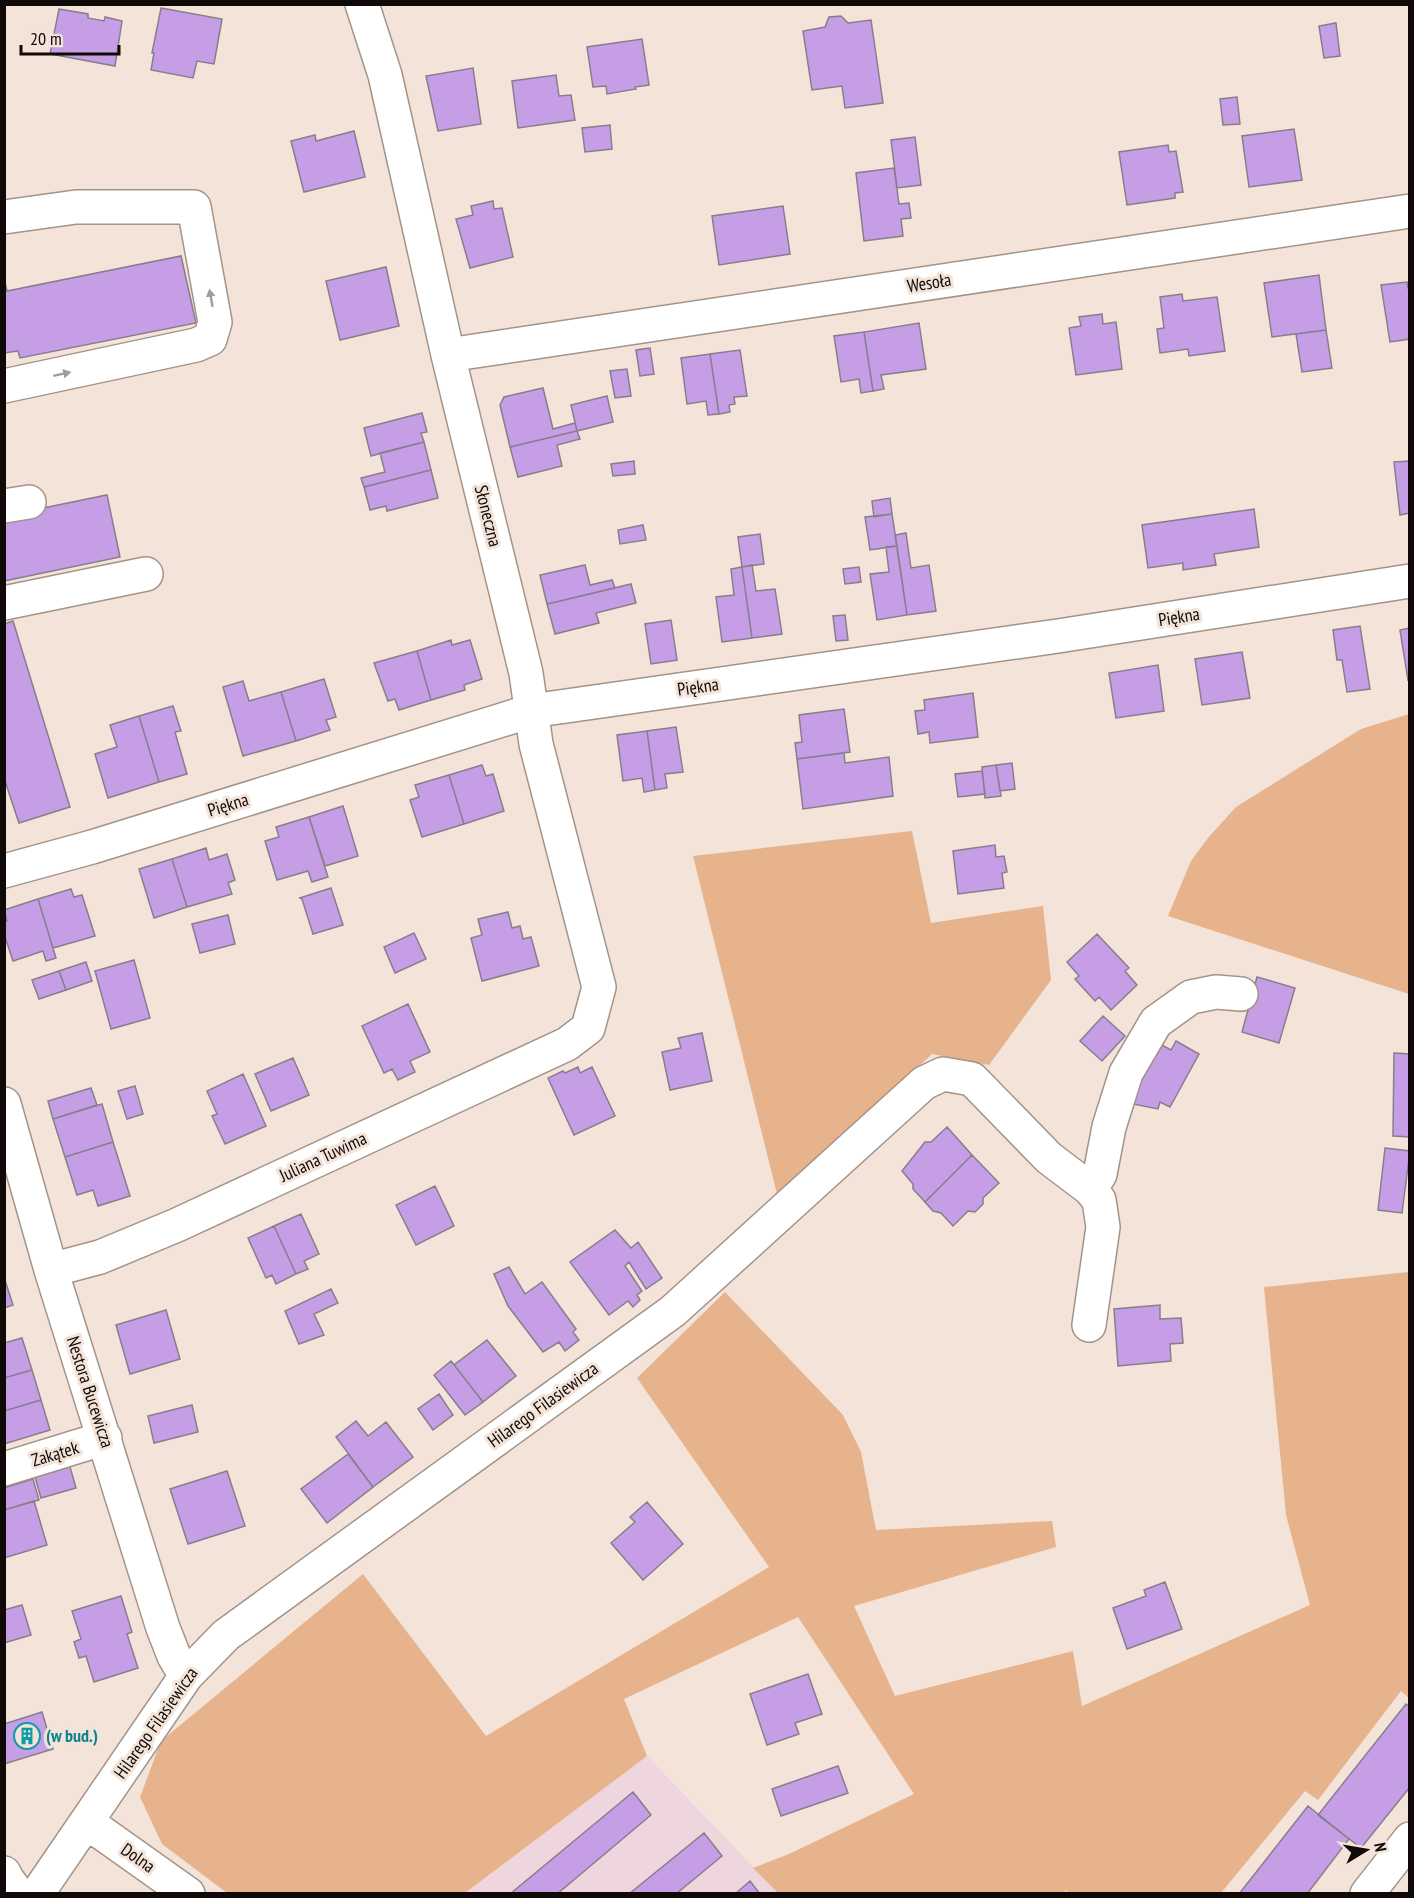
<svg xmlns="http://www.w3.org/2000/svg" width="1414" height="1898" font-family="'PT Sans Narrow',sans-serif">
<style>
.industrial{fill:#eed5de}
.green{fill:#e6b38c}
.building{fill:#c59ee5;stroke:#867e8d;stroke-width:1.5}
.lines{fill:none;stroke-linecap:round;stroke-linejoin:round}
.minor-casing{stroke:#a39489;stroke-width:36}
.minor{stroke:#fff;stroke-width:33}
.oneway{fill:#9f9d9c}
.labels{text-anchor:middle;stroke-width:6;stroke-linejoin:round;paint-order:stroke}
.street-label{font-size:18px;fill:#0f0a07;stroke:#f3e3d8}
.culture-label{font-size:18px;font-weight:bold;fill:#0d838f;stroke:#f3e3d8;text-anchor:start}
</style>
<rect width="100%" height="100%" fill="#f3e3d8"/>
<!-- industrial -->
<path class="industrial" d="M647,1756l131,137 -313,1z"/>
<!-- green -->
<path class="green" d="M1409,714v280l-241,-78 23,-55 17,-23 28,-31 125,-78z
M912,831l19,92 112,-17 8,74 -62,85 -57,-11 -154,144 -85,-342z
M1409,1272v426l-8,-7 -83,109 -13,-9 -84,102 -152,1 -3,-4 -3,4 -285,-1 -25,-25 36,-14 125,-60 -116,-177 -174,82 23,57 -182,137h-238l-65,-49 -22,-47 21,-56 202,-167 123,162 283,-169 -132,-189 88,-86 118,123 18,37 15,78 176,-9 4,26 -202,59 41,90 178,-45 9,55 228,-101 -24,-90 -22,-228z"/>
<!-- building -->
<path class="building" d="M161,8l61,11 -8,45 -17,-3 -4,17 -42,-8 3,-17h-2z
M59,9l29,5v4l16,3 1,-4 17,4 -7,45 -65,-12z
M841,16l7,7 23,-3 12,83 -38,5 -3,-22 -30,4 -9,-59 22,-4 4,-10z
M1336,23l4,33 -16,2 -5,-32z
M642,39l7,46 -14,2 1,2 -29,5 -1,-8 -13,1 -6,-40z
M473,68l8,56 -43,7 -12,-55z
M556,75l3,21 12,-1 4,25 -57,8 -6,-47z
M1237,97l3,27 -17,1 -3,-26z
M610,125l2,24 -27,3 -3,-24z
M1294,129l8,51 -53,7 -7,-51z
M354,131l11,46 -61,15 -13,-51 24,-6 1,6z
M915,137l6,48 -24,3 -6,-48z
M1168,145l1,7 7,-1 7,41 -8,1v5l-48,7 -8,-53z
M894,168l5,36 10,-1 2,15 -10,1 2,17 -39,5 -8,-68z
M493,201l1,8 8,-1 11,49 -43,11 -14,-49 17,-4 -2,-9z
M783,206l7,48 -71,11 -7,-49z
M181,256l15,67 -176,35 -2,-7 -14,2v-75l3,13z
M386,267l13,59 -59,14 -14,-59z
M1319,275l7,55 -54,7 -8,-54z
M1407,282l1,6h2v51l-20,3 -9,-57z
M1182,294l1,7 34,-4 8,54 -36,5 -1,-7 -28,4 -3,-24 7,-1 -4,-31z
M1102,314l1,10 13,-2 6,47 -46,6 -7,-47 12,-2 -2,-9z
M919,323l7,46 -45,6 3,14 -11,2 -9,-59z
M1326,330l6,38 -30,4 -6,-38z
M864,332l9,59 -12,2 -2,-14 -18,3 -7,-46z
M650,348l4,26 -14,2 -4,-26z
M740,350l7,46 -13,1 1,7 -6,1 1,7 -11,2 -9,-60z
M710,354l9,60 -11,1 -2,-14 -19,3 -6,-46z
M627,369l4,27 -16,2 -5,-27z
M543,388l10,41 22,-6 2,8 -67,16 -10,-42 4,-8z
M607,396l6,26 -36,9 -6,-26z
M422,413l5,19 -6,1 3,9 -53,14 -7,-28z
M577,431l3,8 -23,6 5,21 -44,11 -8,-30z
M424,442l7,28 -67,17 -3,-9 24,-6 -5,-19z
M634,461l1,13 -22,2 -2,-12z
M1410,461v52l-10,2 -6,-53z
M431,470l7,28 -51,13 -1,-5 -16,4 -6,-23z
M107,495l13,62 -116,24v-65z
M890,498l2,16 -18,3 -2,-16z
M1254,509l5,38 -45,7 2,11 -33,5v-7l-35,5 -6,-43z
M892,514l5,32 -27,4 -5,-33z
M643,525l3,15 -26,4 -2,-14z
M906,533l5,35 18,-3 7,46 -29,4 -12,-80z
M760,534l4,30 -22,3 -4,-30z
M897,546l10,69 -30,5 -7,-46 19,-2 -3,-25z
M585,565l5,20 22,-5 3,8 -68,16 -7,-29z
M752,565l4,26 19,-2 7,45 -30,4 -10,-71z
M742,567l10,71 -30,4 -6,-45 18,-2 -3,-26z
M859,567l2,15 -16,2 -2,-15z
M631,584l5,19 -40,10 3,10 -44,11 -8,-30z
M845,615l3,25 -12,1 -3,-25z
M671,620l6,40 -26,4 -6,-40z
M13,621l57,186 -51,16 -15,-45v-154z
M1360,626l10,63 -23,3 -5,-32h-5l-4,-30z
M1410,628v51l-2,1 -8,-50z
M451,640l1,5 18,-5 12,39 -18,6 1,5 -34,10 -14,-49z
M417,651l14,49 -32,10 -4,-11 -7,2 -14,-38z
M1242,652l8,46 -48,7 -7,-46z
M1158,665l6,46 -48,7 -7,-45z
M324,679l12,38 -10,3 4,10 -34,11 -15,-49z
M243,681l6,20 32,-9 15,49 -53,15 -20,-69z
M973,693l5,44 -48,6 -1,-11 -11,2 -3,-23 10,-1 -1,-10z
M173,706l8,25 -6,1 12,42 -28,8 -20,-66z
M844,709l6,43 -53,7 -2,-16 7,-1 -3,-27z
M139,716l20,66 -51,16 -13,-44 22,-7 -7,-22z
M676,727l7,45 -18,2 2,14 -12,2 -8,-59z
M647,731l8,59 -11,2 -2,-14 -19,3 -6,-46z
M844,753l1,10 44,-6 4,39 -90,13 -6,-50z
M1012,763l3,26 -15,2 -4,-26z
M482,765l4,11 7,-2 11,37 -40,13 -15,-49z
M996,765l5,31 -16,2 -3,-31z
M982,771l3,23 -27,3 -3,-23z
M449,775l15,49 -42,13 -12,-37 9,-3 -4,-12z
M343,806l15,50 -33,10 -16,-49z
M309,817l19,60 -16,5 -4,-11 -31,9 -12,-39 14,-4 -3,-10z
M995,845l1,12 8,-1 3,16 -5,1 2,15 -46,6 -5,-43z
M206,848l3,12 18,-6 8,26 -7,3 4,11 -45,13 -15,-48z
M172,859l15,48 -33,11 -15,-49z
M331,888l12,37 -30,9 -11,-35 -2,-1z
M71,889l3,8 8,-2 13,41 -42,12 -15,-49z
M38,899l18,59 -10,3 -3,-10 -30,10 -9,-27v-13h3l-3,-11z
M508,912l4,16 8,-2 3,13 8,-2 8,29 -57,15 -11,-43 11,-3 -4,-16z
M228,915l7,29 -35,9 -8,-29z
M414,933l12,26 -31,14 -11,-26z
M1097,934l32,34 -4,3 12,14 -26,25 -12,-13 -4,4 -20,-22 4,-3 -12,-14z
M134,960l16,58 -39,11 -16,-58z
M86,962l6,19 -26,9 -7,-19z
M59,971l7,19 -27,9 -7,-19z
M1257,977l38,11 -16,55 -37,-11z
M408,1004l22,48 -20,9 5,11 -17,8 -6,-11 -8,4 -22,-47z
M1103,1016l22,20 -23,25 -22,-20z
M702,1033l10,48 -42,9 -8,-38 19,-4 -3,-10z
M1176,1041l23,13 -29,53 -10,-5 -2,7 -30,-6 32,-59 11,6z
M1394,1053l16,1v83l-17,-1z
M293,1058l16,37 -38,16 -16,-37z
M578,1067l2,6 12,-6 23,49 -41,19 -26,-57 15,-7 2,2z
M243,1074l23,52 -41,18 -13,-28 5,-2 -10,-23z
M135,1086l8,28 -16,5 -9,-28z
M91,1088l6,17 -44,14 -5,-18z
M102,1104l11,38 -48,15 -12,-38z
M947,1127l25,28 -47,47 -12,-13v-5l-11,-13 23,-29h6z
M113,1142l17,54 -32,10 -5,-16 -16,5 -12,-38z
M1385,1148l25,3 -8,62 -24,-3z
M972,1155l27,28 -16,15v6l-8,8 -7,-1 -15,15 -12,-13 -8,-2 -8,-9z
M435,1186l19,40 -38,19 -20,-40z
M301,1214l18,40 -15,7 4,8 -12,5 -22,-48z
M274,1226l22,48 -20,10 -4,-9 -6,3 -18,-40z
M615,1230l16,18 7,-6 24,36 -16,11 -17,-27 -4,4 17,25 -5,4 3,5 -7,7 -5,-6 -19,14 -39,-53z
M509,1267l16,27 17,-12 34,47 -3,3 6,8 -14,11 -6,-9 -16,10 -35,-46 -14,-32z
M4,1277l9,28 -9,3z
M331,1289l7,14 -24,11 10,21 -25,9 -14,-33z
M1160,1305v14l21,-1 2,25 -13,1 1,17 -53,5 -4,-57z
M166,1310l14,49 -50,15 -14,-49z
M22,1338l10,32 -28,8v-35z
M487,1340l29,36 -33,26 -29,-37z
M451,1361l32,41 -18,13 -31,-40z
M32,1370l9,30 -37,11v-33z
M439,1394l14,21 -20,15 -15,-21z
M41,1400l9,30 -46,14v-33z
M192,1405l6,27 -44,11 -6,-27z
M356,1421l12,15 18,-14 27,35 -40,30 -37,-50z
M348,1454l25,33 -46,36 -26,-34z
M70,1467l6,21 -35,10 -6,-21z
M227,1471l18,55 -57,18 -18,-55z
M33,1479l6,21 -35,10v-22z
M34,1501l13,44 -43,13v-48z
M647,1502l36,42 -40,36 -32,-37 24,-21 -5,-5z
M1165,1582l17,47 -55,20 -14,-41 33,-12 -2,-6z
M121,1596l11,36 -5,2 11,34 -44,14 -8,-26 -7,2 -5,-16 7,-3 -9,-28z
M22,1605l9,30 -27,8v-33z
M808,1674l14,40 -27,9 4,11 -32,11 -17,-51z
M1406,1704l4,3v80l-49,61 -43,-33z
M42,1712l11,37 -49,15v-40z
M838,1766l10,27 -67,23 -9,-27z
M633,1792l18,23 -94,79h-47z
M1308,1806l41,33 -42,55h-68z
M704,1833l18,23 -46,38h-47z
M750,1881l10,13h-25z"/>
<g class="lines">
<defs>
<path id="minor" d="M4,217l72,-10h118l21,115 -5,17 -14,6 -192,41
M448,355l962,-144
M4,506l25,-4
M4,603l142,-29
M4,871l88,-24 439,-136 527,-75 352,-55
M4,1104l47,166 112,358 11,28 12,20
M1090,1189l10,-15 9,-47 17,-54 30,-51 35,-25 25,-5 25,2
M51,1270l49,-13 77,-32 390,-181 21,-16 11,-41 -63,-243 -10,-71 -78,-318 -63,-280 -23,-71
M4,1469l101,-31
M88,1823l100,71
M4,1873l3,6 11,15
M37,1894l149,-218 40,-41 447,-324 251,-228 19,-9 29,5 77,79 41,31 9,11 4,27 -14,98
M1367,1894l43,-55"/>
</defs>
<!-- minor casing -->
<use href="#minor" class="minor-casing"/>
<!-- minor -->
<use href="#minor" class="minor"/>
</g>
<!-- one-way arrows -->
<defs><path id="oneway-solid" d="M-6-.8H1V-3.2L6.5 0L1 3.2V.8H-6Z" transform="scale(1.5)"/></defs>
<g class="oneway">
<use href="#oneway-solid" transform="translate(211 298) rotate(-100)"/>
<use href="#oneway-solid" transform="translate(62 374) rotate(-12)"/>
</g>
<!-- icons -->
<defs>
<symbol id="building-ring" viewBox="-11 -11 22 22"><circle r="9.5" fill="#f3e3d8" stroke="#0f9aa8" stroke-width="1.5"/><path d="M-4-6H4V6H1V3H-1V6H-4ZM-2.5-4.3h1.7v1.8h-1.7ZM.8-4.3h1.7v1.8H.8ZM-2.5-1h1.7V.8h-1.7ZM.8-1h1.7V.8H.8Z" fill="#0f9aa8"/></symbol>
</defs>
<g fill-rule="evenodd">
<use href="#building-ring" x="12" y="1721" width="30" height="30"/>
</g>
<g class="labels">
<!-- street labels -->
<g class="street-label">
<text transform="translate(929 283) rotate(-9)" y="6">Wesoła</text>
<text transform="translate(488 516) rotate(76)" y="6">Słoneczna</text>
<text transform="translate(1179 617) rotate(-9)" y="6">Piękna</text>
<text transform="translate(698 687) rotate(-8)" y="6">Piękna</text>
<text transform="translate(228 805) rotate(-17)" y="6">Piękna</text>
<text transform="translate(323 1157) rotate(-25)" y="6">Juliana Tuwima</text>
<text transform="translate(90 1392) rotate(72)" y="6">Nestora Bucewicza</text>
<text transform="translate(543 1405) rotate(-36)" y="6">Hilarego Filasiewicza</text>
<text transform="translate(55 1454) rotate(-17)" y="6">Zakątek</text>
<text transform="translate(156 1723) rotate(-55)" y="6">Hilarego Filasiewicza</text>
<text transform="translate(138 1858) rotate(35)" y="6">Dolna</text>
</g>
<!-- culture labels -->
<g class="culture-label">
<text x="46" y="1742">(w bud.)</text>
</g>
</g>
<!-- border -->
<rect width="1414" height="1898" fill="none" stroke="#0f0a07" stroke-width="12"/>
<!-- north arrow -->
<g transform="translate(1366 1850) rotate(79)" stroke="#f3e3d8" stroke-width="4.5" paint-order="stroke">
<path d="M0-4.5L10 22L0 15L-10 22Z" fill="#0f0a07"/>
<text y="-9" font-size="16" font-weight="bold" text-anchor="middle" fill="#0f0a07">N</text>
</g>
<!-- scale -->
<path d="M21 45v9h98v-9" fill="none" stroke="#0f0a07" stroke-width="3"/>
<text x="30" y="45" font-size="18" fill="#0f0a07" stroke="#f3e3d8" stroke-width="4.5" paint-order="stroke">20 m</text>
</svg>
